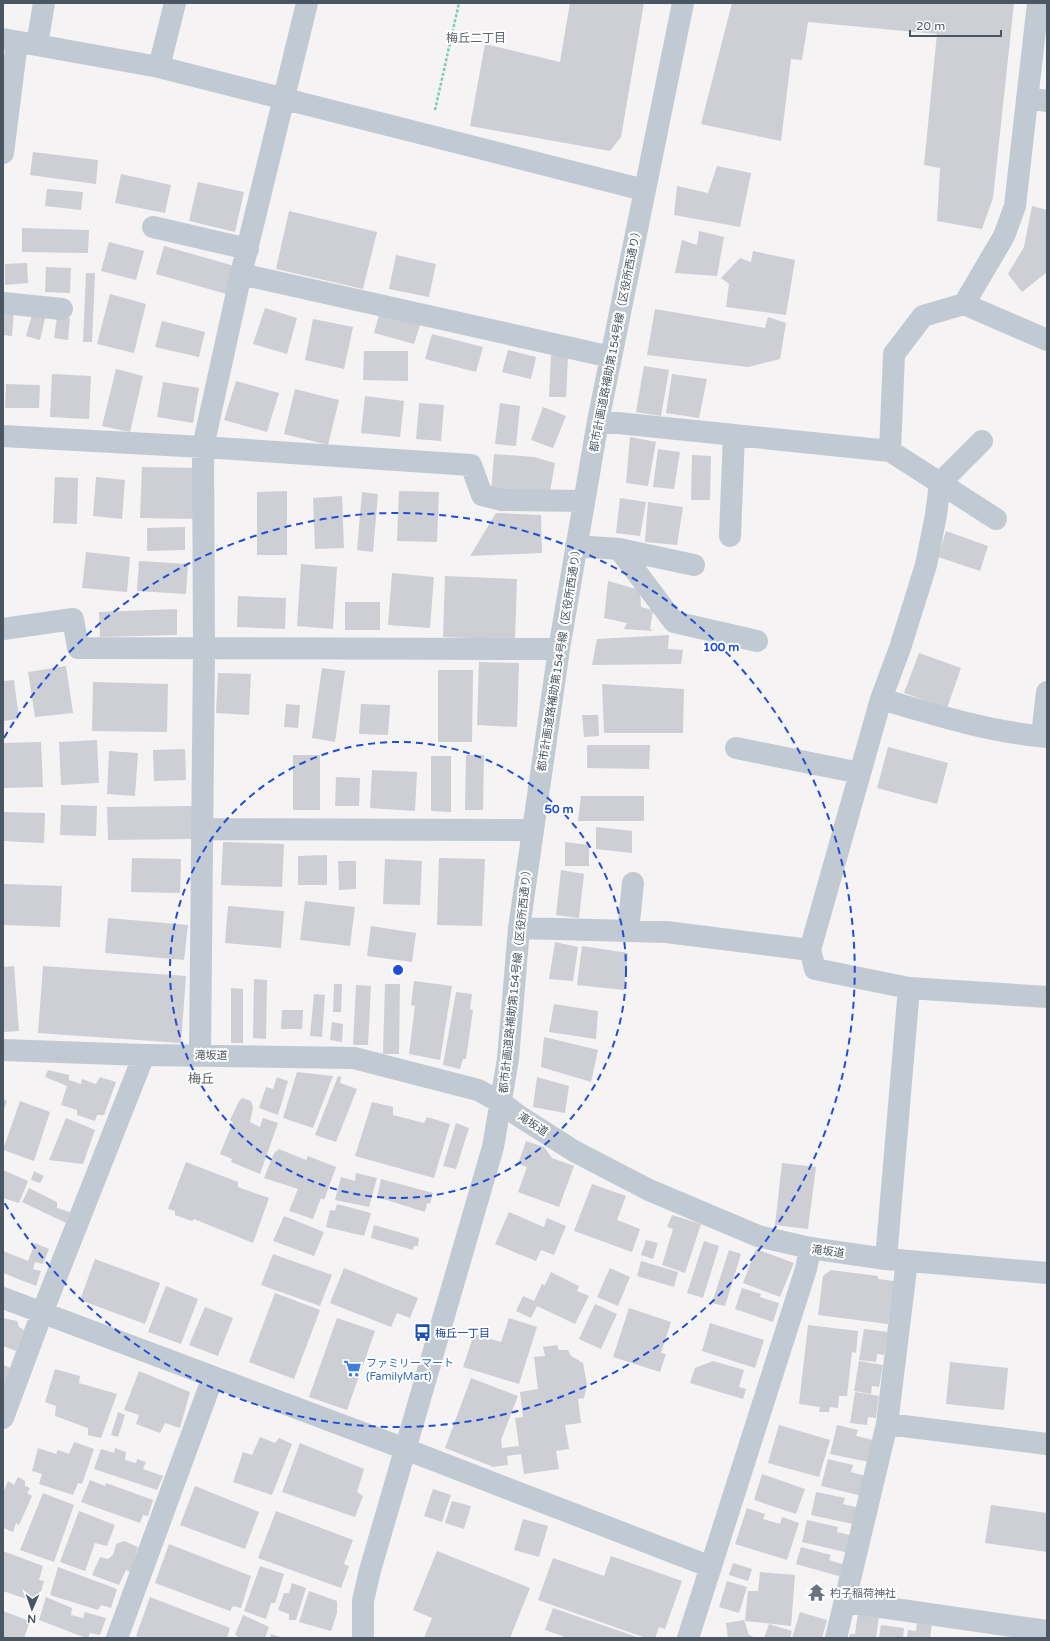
<svg xmlns="http://www.w3.org/2000/svg" width="1050" height="1641" font-family="'Varela Round','Noto Sans JP',sans-serif">
<style>
.building{fill:#cdcfd5}
.lines{fill:none;stroke-linecap:round;stroke-linejoin:round}
.path{stroke:#7ad0a6;stroke-width:2.5;stroke-dasharray:3 2;stroke-linecap:butt}
.minor{stroke:#c1cad2;stroke-width:22}
.ring{fill:none;stroke:#1d4ed8;stroke-width:2;stroke-dasharray:7 5}
.labels{text-anchor:middle;stroke-width:4;stroke-linejoin:round;paint-order:stroke}
.street-label{font-size:11px;fill:#4a5661;stroke:#fff}
.transit-label{font-size:11px;fill:#164399;stroke:#fff;text-anchor:start}
.shop-label{font-size:11px;fill:#366cbe;stroke:#fff;text-anchor:start}
.worship-label{font-size:11px;fill:#5b616d;stroke:#fff;text-anchor:start}
.neighbourhood-label{font-size:12px;fill:#5f6368;stroke:#fff}
.quarter-label{font-size:13px;fill:#5f6368;stroke:#fff}
.centre{fill:#1d4ed8;stroke:#fff;stroke-width:2}
.ring-label{font-size:12px;text-anchor:middle;font-weight:bold;fill:#1d4ed8;stroke:#fff;stroke-width:4;stroke-linejoin:round;paint-order:stroke}
</style>
<rect width="100%" height="100%" fill="#f5f3f3"/>
<!-- building -->
<path class="building" d="M570,3h74l-23,134 -11,14 -140,-25 15,-82 75,18z
M732,3h282l-21,195 -11,31 -45,-8 3,-53 -16,-3 13,-131 -129,-12 -6,38 -11,-1 -10,82 -80,-17z
M33,152l65,8 -2,24 -66,-9z
M717,166l34,7 -11,54 -66,-12 3,-29 31,7z
M121,174l50,11 -6,28 -50,-10z
M198,182l46,10 -9,40 -46,-11z
M47,189l36,3 -2,18 -36,-4z
M1032,206l15,4v62l-25,20 -14,-18 16,-27z
M289,211l88,21 -14,57 -87,-20z
M22,228l67,2 -1,23 -66,-1z
M699,231l25,6 -7,39 -42,-3 7,-33 15,5z
M109,242l35,9 -8,29 -35,-9z
M164,246l74,21 -8,28 -74,-21z
M753,251l42,9 -9,55 -60,-8 3,-23 -8,-6 19,-20 11,4z
M396,255l40,9 -7,33 -40,-8z
M27,263l1,20 -23,2v-21z
M46,267l25,1 -1,25 -25,-1z
M86,273h9l-3,69h-9z
M110,294l36,10 -12,49 -37,-9z
M265,308l32,10 -10,36 -34,-10z
M655,309l110,19 3,-11 18,6 -6,36 -32,8 -101,-12z
M3,310l11,1 -2,25 -9,-1z
M32,315l13,3 -5,22 -14,-4z
M379,315l41,10 -6,19 -40,-11z
M57,317l13,1 -2,22 -14,-2z
M313,319l40,8 -9,42 -39,-9z
M162,321l43,11 -6,25 -44,-10z
M432,334l51,13 -7,25 -51,-13z
M508,350l28,7 -5,22 -29,-7z
M364,351h44v30l-45,-1z
M551,355l17,1 -2,41h-17z
M644,366l25,4 -8,46 -25,-4z
M116,369l27,7 -13,56 -28,-6z
M52,374l39,2 -2,43 -39,-2z
M672,374l35,5 -8,39 -33,-5z
M236,381l43,12 -12,39 -43,-12z
M163,382l36,6 -6,35 -36,-6z
M6,384l34,1 -1,23h-34z
M295,389l44,11 -11,45 -44,-11z
M365,396l39,5 -4,36 -39,-4z
M419,403l25,2 -3,36 -25,-2z
M500,403l20,3 -4,40 -21,-2z
M543,407l23,9 -13,32 -22,-8z
M630,437l26,5 -8,44 -22,-3z
M658,449l22,3 -6,37 -21,-2z
M494,454l40,3 21,6 -5,29 -59,1z
M692,455l19,1 -1,44h-19z
M142,467l57,1 -1,51 -58,-1z
M55,477l23,1 -1,46 -24,-1z
M96,477l29,3 -3,39 -29,-3z
M287,491v64h-30v-63z
M399,491l40,1 -2,50 -40,-1z
M362,492l16,2 -5,58 -16,-2z
M342,496l2,52 -29,1 -2,-51z
M620,498l26,4 -6,34 -24,-3z
M648,502l35,5 -6,38 -32,-3z
M496,513l45,2 1,38 -72,3z
M185,527v23l-38,1v-23z
M946,531l42,15 -8,25 -42,-14z
M86,552l44,5 -3,35 -45,-4z
M139,561l49,3 -2,30 -49,-3z
M301,564l36,3 -4,62 -36,-3z
M392,573l42,4 -4,51 -42,-3z
M445,576l72,3 -2,61 -72,-3z
M608,581l32,9 1,17 12,3 -3,19 3,2 -29,-2 3,-6 -23,-5z
M238,596l48,2 -1,31 -48,-2z
M345,602h35v28h-35z
M177,609v26l-77,2 -1,-25z
M669,635l-1,14 15,1 -2,14 -89,1 5,-26z
M919,653l42,15 -14,40 -43,-15z
M479,662l40,1 -2,64 -40,-2z
M66,666l7,47 -38,4 -7,-45z
M322,668l23,3 -10,71 -23,-4z
M438,670h35l-1,72h-34z
M218,673l33,1 -2,41 -33,-2z
M14,680l5,39 -16,2v-40z
M93,682l75,2 -1,48 -75,-1z
M602,684l82,5 -1,44h-79z
M286,704l14,1 -2,23 -14,-1z
M361,704l29,1 -2,30 -29,-1z
M582,715h16l1,21 -15,1z
M97,740l2,43 -38,2 -2,-43z
M41,742l2,45 -40,1v-45z
M587,745h63l-1,24 -62,-1z
M888,747l60,16 -11,41 -60,-16z
M185,749l1,31 -32,1 -1,-31z
M109,751l29,2 -3,43 -28,-2z
M293,755h27v55h-27z
M466,755h18l-1,55h-18z
M431,756h20v56l-20,-1z
M372,770l45,2 -2,39 -45,-3z
M336,777l24,1 -1,28h-24z
M581,796h63v25h-66z
M61,805l36,1 -1,30 -36,-1z
M192,806v33l-84,1 -1,-33z
M3,812l42,1 -1,30 -41,-2z
M596,827l36,4v22l-36,-4z
M223,842l61,2 -2,43 -61,-2z
M565,842l24,3v21h-24z
M327,855v30h-29v-29z
M132,858l49,1 -1,34 -49,-1z
M439,858l46,1 -3,67 -45,-1z
M385,859l37,2 -2,44 -37,-1z
M338,861h18v28l-17,1z
M561,870l23,4 -5,44 -23,-3z
M3,884l59,2 -2,41 -57,-2z
M305,901l50,6 -5,39 -50,-6z
M228,906l56,5 -3,37 -56,-5z
M108,918l80,7 -4,35 -79,-7z
M371,926l45,7 -4,29 -45,-6z
M555,942l23,5 -5,34 -24,-2z
M582,946l46,7 -4,37 -47,-5z
M14,966l5,65 -16,1v-65z
M43,966l143,10 -5,67 -143,-10z
M254,979l13,1 -1,59 -13,-1z
M414,981l38,5 -12,74 -31,-6 6,-48 -4,-1z
M334,984h8l-1,28h-8z
M385,984h15l-1,70h-16z
M356,985l15,1 -3,59h-15z
M231,988l12,1v54h-12z
M456,992l16,2 -2,15 3,1 -7,49h-3l-3,10 -17,-4z
M314,994l11,1 -3,42 -12,-1z
M554,1004l44,7 -2,28 -47,-7z
M282,1010h21l-1,19h-21z
M332,1022l11,2 -1,18 -12,-2z
M544,1037l54,13 -7,32 -50,-15z
M48,1070l21,5v5l12,4 1,-5 14,5 4,-7 16,5 -12,33h-7l-2,6 -18,-6v-5l-16,-5 6,-19 -22,-9z
M297,1072l36,4 -20,52 -30,-10z
M338,1076l3,1 -1,6 17,6 -21,53 -21,-7z
M277,1077l11,4 -10,34 -19,-7 7,-21 7,2z
M537,1077l32,9 -4,27 -32,-6z
M242,1098l9,3 2,7 -3,14 10,5 3,-9 15,5 -18,51 -29,-12 1,-3 -12,-5 13,-32 -3,-2 9,-19z
M3,1099l4,2 -4,11z
M20,1101l30,11 -16,49 -31,-11z
M372,1102l21,5v8l31,8 3,-6 23,7 -16,54 -79,-22z
M66,1118l29,12 -12,34 -34,-4z
M456,1123l13,5 -13,41 -13,-3z
M526,1141l18,6 8,11 22,8 -15,41 -41,-15 9,-25 -9,-3z
M279,1149l27,11 2,-4 28,11 -12,33 -3,-2 -8,21 -24,-8 9,-22 -34,-11 10,-25z
M186,1162l52,20v5l31,11 -16,45 -59,-24 -2,2 -17,-6v-4l-7,-2z
M782,1163l34,4 -8,62 -33,-4z
M3,1170l25,11 -9,22 -16,-5z
M34,1171l10,5 -4,7 -9,-3z
M356,1173l21,5 -8,29 -34,-7 6,-23 14,4z
M381,1179l52,14 -3,11 -3,-1 -2,9 -48,-15z
M592,1184l34,12 -9,24 23,9 -8,23 -58,-21z
M29,1188l28,14v6l13,4 -4,11 -44,-21z
M337,1204l34,9 -7,23 -38,-9 4,-17 5,1z
M509,1212l35,15 3,-9 19,8 -12,29 -13,-5 -5,11 -41,-17z
M672,1215l29,9 -16,49 -23,-8 11,-36 -6,-2z
M284,1216l40,16 -10,24 -41,-15z
M374,1225l45,13 -1,8h-4l-1,4 -42,-12z
M646,1240l12,3 -5,16 -12,-4z
M704,1241l15,5 -16,52 -16,-5z
M35,1243l14,6 -6,15 -8,-2 -2,7 8,2 -5,15 -33,-13v-22l25,10z
M756,1249l38,14 -14,34 -37,-14z
M729,1250l12,4 -16,52 -13,-3z
M273,1254l59,21 -12,31 -59,-21z
M95,1259l65,24 -15,41 -65,-24z
M641,1261l37,11 -4,15 -37,-11z
M344,1268l74,30 -8,20 -13,-5 -6,14 -61,-24z
M610,1268l20,9 -12,29 -21,-9z
M831,1270l47,6v3l16,2 -6,43 -70,-9 5,-39z
M551,1272l28,14 -2,5 12,5 -14,28 -38,-18 -6,12 -15,-7 7,-15 11,5 8,-17 3,1z
M166,1286l32,13 -17,45 -33,-12z
M742,1288l19,6 -1,3 19,6 -6,19 -38,-13z
M275,1293l45,17 -26,69 -45,-17z
M595,1304l22,10 -16,35 -22,-10z
M205,1307l28,11 -15,38 -29,-11z
M629,1308l42,14 -10,31 5,1 -6,18 -47,-15z
M3,1318l14,3 2,6 5,3 -8,21 -13,-5z
M337,1318l38,13 -28,79 -38,-13z
M509,1318l28,9 -18,57 -56,-17 11,-33 27,8z
M710,1323l54,17 -9,28 -53,-17z
M808,1325l50,6 -2,22 -4,-1 -5,44h-8l-1,12 -8,-1 -1,5h-10l1,-5 -21,-3z
M864,1329l24,3 -4,23 -7,-1 -1,8 -17,-2z
M557,1345l2,5h9l3,6 12,7 4,22 -3,13 -6,1 3,24 -16,2 4,24 -13,2 3,18 -35,5 -3,-20 -14,2 1,9 -16,2 -1,-1 -46,-18 26,-70 47,18 -17,44 1,8 17,-2 -4,-28 8,-1 -3,-25 18,-3 -4,-32 11,-1 -2,-9z
M713,1361l31,9 -5,17 7,2 -3,10 -53,-16 5,-15z
M859,1361l24,4 -4,22 -7,-1 -1,8 -17,-3z
M950,1362l58,6 -4,42 -58,-6z
M3,1365l8,3 -8,25z
M55,1369l25,7 -1,7 38,11 -16,44 -13,-3v-7l-33,-12 1,-10 -11,-4z
M139,1371l51,21 -10,36 -15,-5 -5,10 -24,-9 3,-9 -15,-5z
M855,1392l24,4 -3,22 -8,-1 -1,8 -17,-2z
M118,1412l7,3 -7,22 -7,-2z
M779,1425l51,15 -11,37 -51,-14z
M837,1425l21,5 -2,6 17,4 -4,22 -39,-8z
M260,1437l15,6 4,-5 13,6 -20,51 -39,-13 10,-30 9,3z
M74,1442l20,7 -12,35 -4,-1 -5,12 -34,-11 3,-10 -10,-3 6,-23 18,6 2,-4 11,4z
M300,1443l64,26 -7,23 6,4 -8,21 -73,-25z
M115,1448l11,4 -1,8 11,3 1,-4 9,3 -3,7 20,7 -6,14 -63,-21 7,-20 13,4z
M828,1459l25,6 -2,7 15,4 -4,20 -41,-10z
M762,1474l43,15 -9,25 -42,-14z
M18,1477l7,4v5l5,2 -3,5 5,3 -13,29 -3,-2 -3,9 -10,-4v-35l5,-12 6,4z
M90,1480l15,6 1,-3 47,17 -5,16 -5,-1 -3,8 -59,-21z
M195,1486l64,26 -14,37 -65,-24z
M433,1489l18,6 -9,27 -18,-6z
M816,1492l29,6 -2,6 17,4 -3,17 -46,-10z
M43,1493l31,12 -20,57 -34,-12z
M452,1501l19,5 -7,23 -19,-6z
M991,1505l56,8v39l-62,-9z
M747,1508l18,6 -2,5 17,5 2,-7 17,6 -12,37 -52,-16z
M79,1511l36,14 -8,21 -12,-3 -10,28 -25,-9z
M276,1511l77,29 -9,24 5,2 -8,22 -83,-30z
M523,1519l25,7 -9,31 -25,-7z
M807,1520l31,7 -1,5 16,4 -4,17 -47,-11z
M124,1541l14,6 -7,25 -5,-2 -7,15 -27,-10 8,-18 8,2 5,-4 3,-11z
M169,1544l82,32 -10,32 -8,-2 -3,5 -75,-28z
M801,1547l30,8 -2,5 16,5 -3,12 -46,-13z
M3,1551l40,15 -4,14 5,1 -6,22 -35,-12z
M437,1551l93,37 -20,50h-86l8,-20 -19,-8z
M611,1556l71,25 -17,48 -6,-2 -4,11h-9l-108,-38 15,-42 51,18z
M733,1563l19,6 -4,12 -19,-6z
M260,1566l24,8 -9,29h-4l-5,16 -22,-8z
M58,1567l59,22 -6,19 -10,-3 -3,5 -48,-15z
M760,1572l35,3 -4,51 -46,-5 3,-30h10z
M727,1581l20,6 -8,26 -20,-6z
M292,1583l14,5 -10,32h-7v-6l-11,-4 6,-17h5z
M309,1591l28,10v12l-6,18 -32,-9z
M46,1597l26,11 -1,7 12,3 2,-6 21,6 -6,17 -10,-2 -2,5h-2l-47,-18z
M150,1597l80,31 -3,10h-85l-6,-2z
M553,1608l87,30h-72l-23,-8z
M3,1611l27,10 -6,17h-21z
M800,1612l27,8 -5,18h-30z
M858,1612l21,4 -3,22h-27l1,-4h5z
M243,1615l26,12 -4,11h-24l-6,-3z
M744,1620l5,15 7,3h-28l-2,-15z
M917,1622l15,2 -2,14h-23l1,-8 8,1z
M769,1624l23,7 -2,7h-26z
M881,1625l23,3 -1,10h-24z
M271,1634l12,4h-13z"/>
<g class="lines">
<!-- path -->
<path class="path" d="M435,110l24,-107"/>
<!-- minor -->
<path class="minor" d="M3,39l156,28 485,123
M37,45l7,-42
M159,67l16,-64
M1027,98l20,3
M3,153l14,-111
M153,227l95,22
M241,274l370,83
M3,303l59,6
M964,304l40,-68 11,-30 23,-203
M598,421l292,30 50,32 -4,32 -10,50 -26,83 -19,51 -71,251 5,19 94,19 138,9
M3,436l200,11 268,18 11,30 20,5 82,1
M982,441l-42,42 56,36
M890,451l4,-97 29,-38 41,-12 83,36
M730,536l4,-101
M576,546l43,3 55,73 83,19
M619,549l75,16
M3,629l70,-10 5,29 481,1
M881,699c54,16 109,33 166,38
M1042,736l5,-44
M736,748l124,25
M202,829l331,1
M519,928l147,4 144,18
M628,931l5,-48
M3,1050l141,5 210,3 124,32 24,13 17,13 55,35 75,39 109,46 52,12 76,11 161,14
M200,1055l4,-408 -1,-200 38,-173 66,-271
M886,1259l23,-271
M3,1298l384,144 324,125
M3,1418l39,-105 102,-258
M887,1424l160,20
M846,1602l201,29
M117,1638l96,-261
M363,1638v-37l6,-27 124,-427 15,-88 11,-131 40,-279 39,-228 85,-418
M688,1638l118,-369 4,-21
M836,1638l51,-214 20,-163"/>
</g>
<!-- distance rings -->
<g class="ring">
<circle cx="398" cy="970" r="228"/>
<path d="M4 738A457 457 0 1 1 4 1202"/>
</g>
<!-- icons -->
<defs>
<symbol id="bus-bare" viewBox="-9 -9 18 18"><path d="M-5-6H5V4H4V6H2V4H-2V6H-4V4H-5ZM-3.5-4V0h7V-4ZM-3.5 1.2v1.5H-2V1.2ZM2 1.2v1.5H3.5V1.2Z" fill="#1a4fb4" stroke="#fff" stroke-width="2.5" paint-order="stroke"/></symbol>
<symbol id="supermarket-bare" viewBox="-9 -9 18 18"><path d="M-6-5.5h2.5l.6 2H6L4.5 2H-2.5L-4.4-4H-6ZM-1.5 3.2a1.3 1.3 0 1 0 .1 0ZM3 3.2a1.3 1.3 0 1 0 .1 0Z" fill="#3f7fe0" stroke="#fff" stroke-width="2.5" paint-order="stroke"/></symbol>
<symbol id="temple-bare" viewBox="-9 -9 18 18"><path d="M0-6L5-2H3V0L6.5 2.5H4V6H1.5V3h-3V6H-4V2.5H-6.5L-3 0V-2H-5Z" fill="#6b7280" stroke="#fff" stroke-width="2.5" paint-order="stroke"/></symbol>
</defs>
<g fill-rule="evenodd">
<use href="#bus-bare" x="410" y="1320" width="25" height="25"/>
<use href="#supermarket-bare" x="340" y="1356" width="25" height="25"/>
<use href="#temple-bare" x="804" y="1580" width="25" height="25"/>
</g>
<g class="labels">
<!-- street labels -->
<g class="street-label">
<text transform="translate(615 339) rotate(-79)" y="4">都市計画道路補助第154号線（区役所西通り）</text>
<text transform="translate(559 658) rotate(-81)" y="4">都市計画道路補助第154号線（区役所西通り）</text>
<text transform="translate(515 979) rotate(-84)" y="4">都市計画道路補助第154号線（区役所西通り）</text>
<text transform="translate(211 1055) rotate(1)" y="4">滝坂道</text>
<text transform="translate(533 1124) rotate(33)" y="4">滝坂道</text>
<text transform="translate(828 1251) rotate(8)" y="4">滝坂道</text>
</g>
<!-- transit labels -->
<g class="transit-label">
<text x="435" y="1337">梅丘一丁目</text>
</g>
<!-- shop labels -->
<g class="shop-label">
<text x="366" y="1367">ファミリーマート<tspan x="366" dy="13">(FamilyMart)</tspan></text>
</g>
<!-- worship labels -->
<g class="worship-label">
<text x="830" y="1597">杓子稲荷神社</text>
</g>
<!-- neighbourhood labels -->
<g class="neighbourhood-label">
<text x="476" y="42">梅丘二丁目</text>
</g>
<!-- quarter labels -->
<g class="quarter-label">
<text x="201" y="1083">梅丘</text>
</g>
</g>
<circle cx="398" cy="970" r="6" class="centre"/>
<g class="ring-label">
<text x="721" y="651">100 m</text>
<text x="559" y="813">50 m</text>
</g>
<!-- border -->
<rect width="1050" height="1641" fill="none" stroke="#4a5661" stroke-width="8"/>
<!-- north arrow -->
<g transform="translate(32 1609) rotate(182)" stroke="#ffffff" stroke-width="3" paint-order="stroke">
<path d="M0-3L7 15L0 10L-7 15Z" fill="#4a5661"/>
<text y="-6" font-size="11" font-weight="bold" text-anchor="middle" fill="#4a5661">N</text>
</g>
<!-- scale -->
<path d="M910 30v6h91v-6" fill="none" stroke="#4a5661" stroke-width="2"/>
<text x="916" y="30" font-size="12" fill="#4a5661" stroke="#ffffff" stroke-width="3" paint-order="stroke">20 m</text>
</svg>
